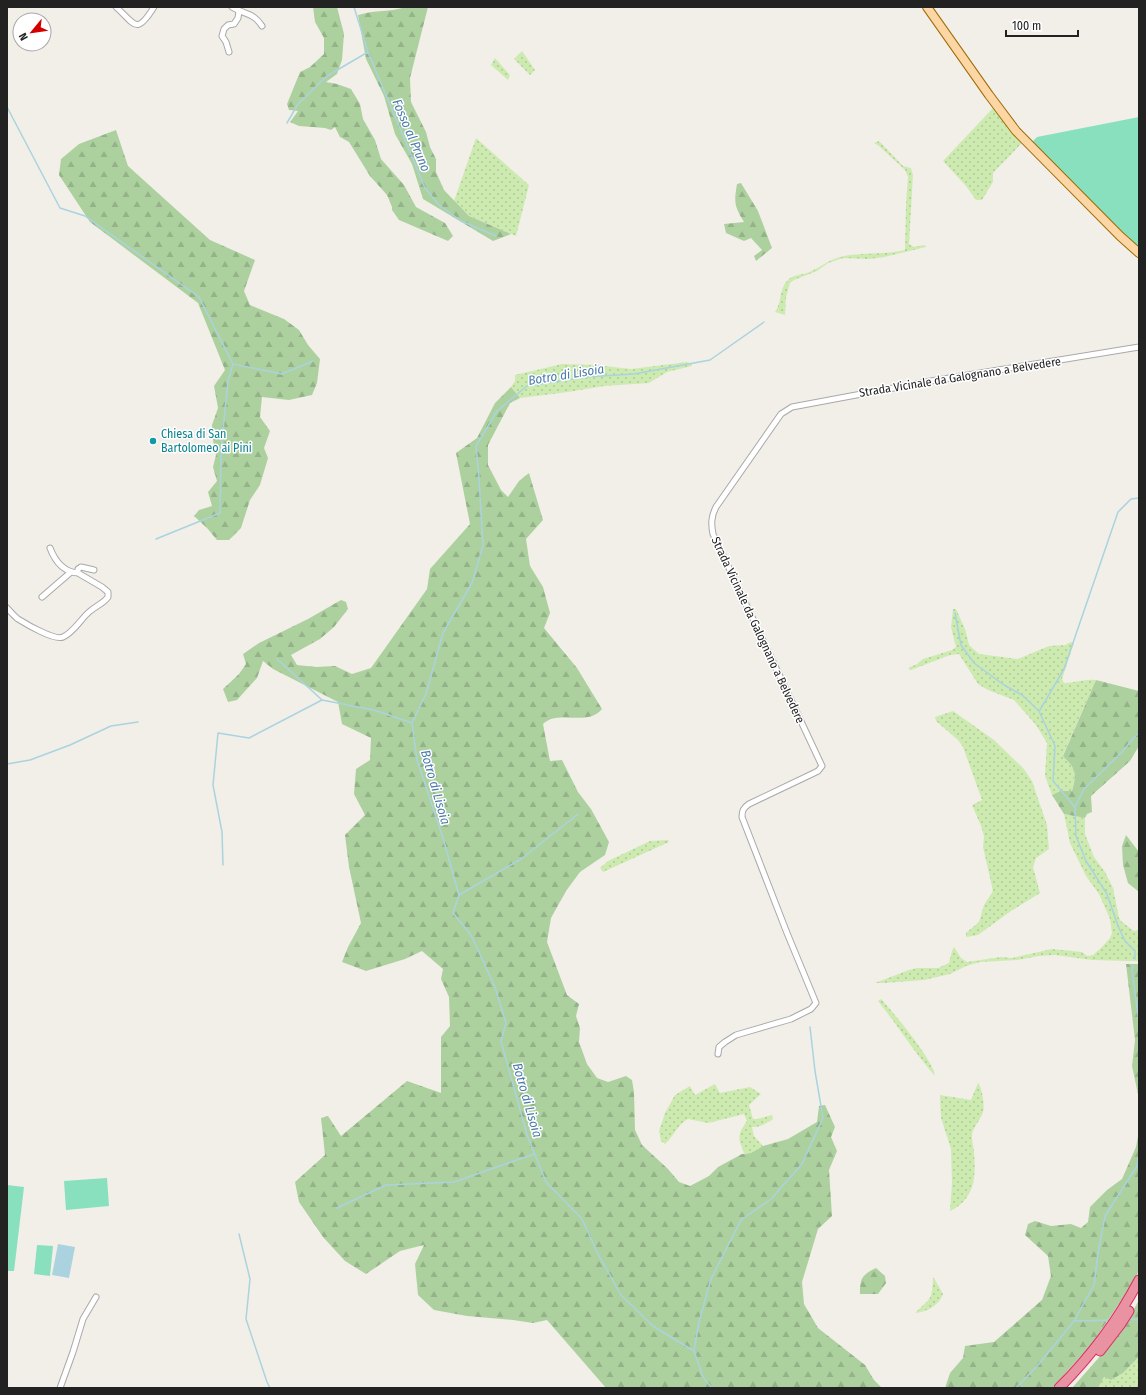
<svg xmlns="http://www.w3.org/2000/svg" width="1146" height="1395" font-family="'Fira Sans Condensed',sans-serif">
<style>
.grass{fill:url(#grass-dots)}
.forest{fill:url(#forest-firs)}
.pitch{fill:#88e0be}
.water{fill:#aad3df}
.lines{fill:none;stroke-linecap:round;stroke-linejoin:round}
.stream{stroke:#aad3df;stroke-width:1.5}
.street-casing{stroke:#a9a9a9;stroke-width:7}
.primary-casing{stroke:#a06b00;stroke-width:10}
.highway-casing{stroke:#dc2a67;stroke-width:11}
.street{stroke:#fff;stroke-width:5}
.primary{stroke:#fcd6a4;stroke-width:8}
.highway{stroke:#e892a2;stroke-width:9}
.culture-dot{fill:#0f9aa8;stroke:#fff;stroke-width:1.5}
.labels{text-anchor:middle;stroke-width:3;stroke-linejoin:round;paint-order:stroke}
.street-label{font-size:12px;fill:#222;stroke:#fff}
.culture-label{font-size:12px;fill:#0d838f;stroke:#fff;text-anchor:start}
.water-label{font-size:13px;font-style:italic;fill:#4a7aab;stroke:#fff}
</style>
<defs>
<pattern id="grass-dots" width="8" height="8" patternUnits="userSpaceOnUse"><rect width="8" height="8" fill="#cdebb0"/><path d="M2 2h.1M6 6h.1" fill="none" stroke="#b0c997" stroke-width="1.8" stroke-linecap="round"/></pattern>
<pattern id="forest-firs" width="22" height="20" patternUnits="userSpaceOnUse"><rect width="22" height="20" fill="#add19e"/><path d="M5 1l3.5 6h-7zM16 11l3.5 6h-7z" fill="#95b388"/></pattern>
</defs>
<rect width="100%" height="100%" fill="#f2efe9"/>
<!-- grass -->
<path class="grass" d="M522,51l13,19 -5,5 -16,-16z
M495,58l15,17 -2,5 -17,-15z
M993,108l29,35 -29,30v9l-11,18h-6l-10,-14 -23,-25z
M476,138l53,47 -13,51 -47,-20 -15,-15z
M879,141l24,25 8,2 2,7 -4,69 5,3 10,-2 2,2 -42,10 -15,2 -26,-1 -15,5 -11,8 -23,9 -4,3 -4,14 -1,18 -10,-3c7,-9 4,-23 12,-31 5,-6 13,-6 20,-8 11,-4 21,-13 33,-16 20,-5 43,-2 65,-7l1,-45 2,-28 -3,-7 -26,-24 -5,-3z
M687,362l5,2v2l-25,6 -18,11 -45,3 -36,6 -48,6 -9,-11 4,-6v-6l47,-11 34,1 35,4z
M953,609h3l9,20 4,16 10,9 39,5 31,-13 16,-1 6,-3 3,1 -12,36 2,4c11,0 21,-4 32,-3l-33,75c13,14 14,18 9,36h-12l-8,4 -7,-19 2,-33 -11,-18 -22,-25 -26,-10 -10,-6 -19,-30 -9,1 -39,15 -3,-2 9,-4 6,-5 29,-9 4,-3 -5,-20z
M953,711l41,29 30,29 8,12 15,44 2,24 -13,9 -3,9 7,26 -29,18 -33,24 -11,2 -1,-1v-3l13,-11 5,-17 9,-14 -10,-44 1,-11 -3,-10 -9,-21 10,-5 -19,-53 -5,-7 -22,-19 -1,-4z
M1064,814l21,4v16l9,23 11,15 8,16 6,30 3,4 12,9 5,-1v31h-12l-35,-1 -37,-5 -16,1 -22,4 -37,2 -14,4 -16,8 -26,6 -40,3h-9l34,-13 8,-2h21l11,-5 3,-12 2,-4 7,11 6,4 34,-5 11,1 40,-9 30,3 5,4 6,-1 9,-8 8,-9 2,-5 -2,-14 -11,-25 -13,-18 -16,-33z
M668,840l1,2 -66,30 -3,-4 8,-7 42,-20z
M881,999c12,13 53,62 54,77 -21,-24 -37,-50 -57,-75z
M978,1083c4,4 7,23 5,29 -2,7 -8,13 -10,19 -3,8 1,14 1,22 2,24 1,46 -24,58l2,-28 -1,-34 -10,-31 -1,-23 31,5z
M715,1084l5,9 30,-6 11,7 -12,11 4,14h4l15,-4 1,4c-7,5 -13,8 -21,8l2,9 9,10 -12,7h-7c-6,-15 -7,-18 3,-32l-3,-7 -36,9 -20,-4c-11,6 -14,17 -23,25l-4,-3 -2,-10 6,-18 10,-18 15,-9 5,9z
M933,1278h1l9,16c-4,12 -17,18 -28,19 15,-15 17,-11 18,-35z
M1139,1357v31h-41l6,-11 7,3 12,-7z"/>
<!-- forest -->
<path class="forest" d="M313,7h24l7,27 -2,26 -5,14 -11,8 11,2 14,5 9,15 3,15 12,21 6,19 23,26 12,22 29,16 8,13 -5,5 -49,-21 -7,-10v-3l-5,-12 -17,-19 -21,-34 -9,-5 -5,-10 -4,3 -6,-2 -26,-2 -9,-4 8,-11 -9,-1 -2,-6 13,-32 10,-5 14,-13v-16l-9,-16z
M406,7h22l-18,71 1,24 15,30 4,15 6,12v13l8,18 25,26 42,18 -18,7 -70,-42 -11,-35 -17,-30 -11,-38 -18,-37 -8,-44c16,-5 33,-3 48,-8z
M116,130l12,36 82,74 45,20 -11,31 6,14 34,14 15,11 9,15 12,14 -3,24 -5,12 -23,5 -27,-3 -2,20 10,14 -6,17 4,10 -8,27 -10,15 -9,28 -12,12h-12l-10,-12 -13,-12 5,-6 13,-4 -4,-14 9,-11 -4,-14 3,-12 -4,-20v-10l6,-17 -4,-22 11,-16 -27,-67 -108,-81 -31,-47 2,-16 18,-15z
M741,183l17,28 14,37 -16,13 -2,-5 8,-6 -11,-12 -7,3 -18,-8 -2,-9 20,-2c-10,-16 -10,-20 -7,-38z
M511,387l9,11 -10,5 -22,42v20l13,25 7,7 11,-16 10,-8 14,47 -17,19 4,27 13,21 7,26 -6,15 33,40 25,41c-12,15 -34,5 -51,10 -3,1 -6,3 -8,5l7,37 12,-1 16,32 13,17 18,33 -4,13 -25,17 -14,19 -15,27 -4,24 20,53 12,9 -3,12 4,12 -1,14 8,22 10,14 11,4 18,-6 6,4 2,12 1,38 7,15 26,24 11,13 11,4 19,-10 9,-9 24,-13 9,-1 12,-7 25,-7 29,-17 2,-16 6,-1 10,22 -4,10 6,14 -8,19 3,46 -14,13 -16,53 2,22 14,24 47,37 9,15 8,8h-276l-59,-68 -14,3 -20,-3 -46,-4 -33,-6 -16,-15 -3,-31 9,-19 -24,6 -34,23 -21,-13 -22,-24 -24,-35 -4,-20 30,-27 -4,-37 7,-2 13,20 66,-55 34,12v-56l9,-11 -1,-29 -8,-18 2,-10 -21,-18 -17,8 -39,12 -24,-9 6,-15 13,-24 -12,-56 -4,-32 20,-20 -11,-21 2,-25 14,-9 1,-22 -29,-14 -4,-22 -65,-33 -10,-8 -6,17 -20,22 -9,2 -5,-13 16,-15 7,-10 -3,-10 16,-11 49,-24 33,-19 5,2 2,7 -14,18 -14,12 -29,16 6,10 19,2 19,-1 17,8 19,-6 56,-79 3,-20 40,-45 -14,-71 21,-15 18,-35z
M1096,680l43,11v55l-9,15 -39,35 1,16 -5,2 -2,4 -21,-4 -12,-19 8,-4h12c5,-18 4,-22 -9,-35z
M1126,835l13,17v40l-11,-9 -5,-18 -1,-19z
M1126,964h13v135l-7,-33 3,-26z
M1139,1131v139l-10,19 -38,56 -39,43h-107l5,-15 13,-15 2,-12 29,-4 48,-42 9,-24 -3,-20 -23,-21 3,-11 7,-3 16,5 20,-2 10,4 7,-6 2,-15 17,-17 15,-11 14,-32z
M876,1268l9,8 1,7 -8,11h-18c0,-16 2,-19 16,-26z
M1139,1300v57l-16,16 -12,7 -7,-3 -6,11h-26l38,-43 15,-20z"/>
<!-- pitch -->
<path class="pitch" d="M1139,117v131l-108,-105 6,-6z
M107,1178l2,28 -43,4 -2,-29z
M7,1185l17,2 -10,84h-7z
M37,1245l16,1 -3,30 -16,-2z"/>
<!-- water -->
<path class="water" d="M58,1244l17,3 -6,31 -17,-3z"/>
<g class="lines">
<!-- stream -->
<path class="stream" d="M354,7l14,45 57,136 14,17 22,16 35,15
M7,107l53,101 25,8 114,81 34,67 -5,17 -7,69 -1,63 -64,26
M287,123l11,-19 29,-28 41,-24
M233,364l49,10 31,-13
M955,613l6,32 13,18 30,22 18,10 17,16 16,35 -2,35 22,26 1,29 10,25 21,33 11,32 7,15 10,10v8
M277,659l44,40
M1040,710l24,-41 54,-157 13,-13 8,-1
M7,764l23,-4 40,-15 41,-19 27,-4
M1075,807l9,-18 37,-36 18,-21
M223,865l-1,-33 -9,-47 5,-52 31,5 73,-38 52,10 38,13
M459,895l62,-36 57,-45
M1133,966l-1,5 7,50
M337,1208l49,-23 68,-3 80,-28
M239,1234l11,45 -4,40 21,63 3,6
M1130,1319l9,1
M1074,1321l36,-1
M694,1351l5,-29 12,-43 30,-59 30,-21 31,-35 21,-46 -8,-47 -5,-44
M712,1388l-9,-11 -9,-26 -41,-25 -32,-31 -23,-41 -16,-35 -36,-37 -19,-47 -26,-94 5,-18 -11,-36 -24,-52 -18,-22 6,-18 -16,-57 -26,-78 -5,-37 14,-29 17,-61 29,-50 11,-37 -4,-68 -3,-32 21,-35 30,-25 59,-9 48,-3 76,-14 54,-38
M1016,1388l22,-23 36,-44 20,-36 4,-32 7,-37 32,-50 2,-11"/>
<defs>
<path id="street" d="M116,7c19,17 20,29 38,0
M232,7c13,8 21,5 30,19
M229,52l-3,-10 -4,-6 2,-7 4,-4 6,-1 4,-6 1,-7
M50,548c5,13 13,24 28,25
M42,597l29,-25
M7,608c4,4 7,8 11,11 8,5 37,22 45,18 11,-5 17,-17 26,-25 7,-6 15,-9 19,-15v-5l-6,-5 -24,-14v-4l3,-2 13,3
M718,1054l1,-7 6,-5 11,-7 55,-16 20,-10 5,-6 -29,-70 -45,-116c0,-6 1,-9 7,-13l65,-31 4,-2 4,-5 -109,-232c-2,-10 -2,-17 3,-27l65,-93 11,-7 139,-26 208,-34
M60,1388l13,-36 10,-33 13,-22"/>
<path id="primary" d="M927,7l62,88 27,36 104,105 19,17"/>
<path id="highway" d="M1100,1351l20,-26 9,-14
M1059,1388c32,-32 59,-68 80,-108"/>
</defs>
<!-- street casing -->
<use href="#street" class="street-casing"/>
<!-- primary casing -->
<use href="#primary" class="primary-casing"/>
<!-- highway casing -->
<use href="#highway" class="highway-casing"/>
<!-- street -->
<use href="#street" class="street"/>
<!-- primary -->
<use href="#primary" class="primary"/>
<!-- highway -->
<use href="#highway" class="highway"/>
</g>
<!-- markers -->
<circle class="culture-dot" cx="153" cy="441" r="4"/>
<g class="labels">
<!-- street labels -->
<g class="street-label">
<text transform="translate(960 377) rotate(-9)" y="4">Strada Vicinale da Galognano a Belvedere</text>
<text transform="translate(758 630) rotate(65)" y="4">Strada Vicinale da Galognano a Belvedere</text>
</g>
<!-- culture labels -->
<g class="culture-label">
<text x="161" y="438">Chiesa di San<tspan x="161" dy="14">Bartolomeo ai Pini</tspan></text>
</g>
<!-- water labels -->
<g class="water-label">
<text transform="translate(412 135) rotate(67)" y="5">Fosso al Pruno</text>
<text transform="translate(566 374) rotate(-9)" y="5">Botro di Lisoia</text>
<text transform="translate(436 787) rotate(74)" y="5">Botro di Lisoia</text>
<text transform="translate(528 1100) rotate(74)" y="5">Botro di Lisoia</text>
</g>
</g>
<!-- border -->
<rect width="1146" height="1395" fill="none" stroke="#222222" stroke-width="16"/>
<!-- north arrow -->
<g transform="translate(32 32) rotate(241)"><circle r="19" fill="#ffffff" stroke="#a7a7a7"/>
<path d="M0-3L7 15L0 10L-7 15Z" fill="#d40000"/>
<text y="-6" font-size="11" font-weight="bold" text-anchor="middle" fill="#222222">N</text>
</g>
<!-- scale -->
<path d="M1006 30v6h72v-6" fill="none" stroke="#222222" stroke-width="2"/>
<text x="1012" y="30" font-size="12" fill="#222222" stroke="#ffffff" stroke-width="3" paint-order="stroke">100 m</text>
</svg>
